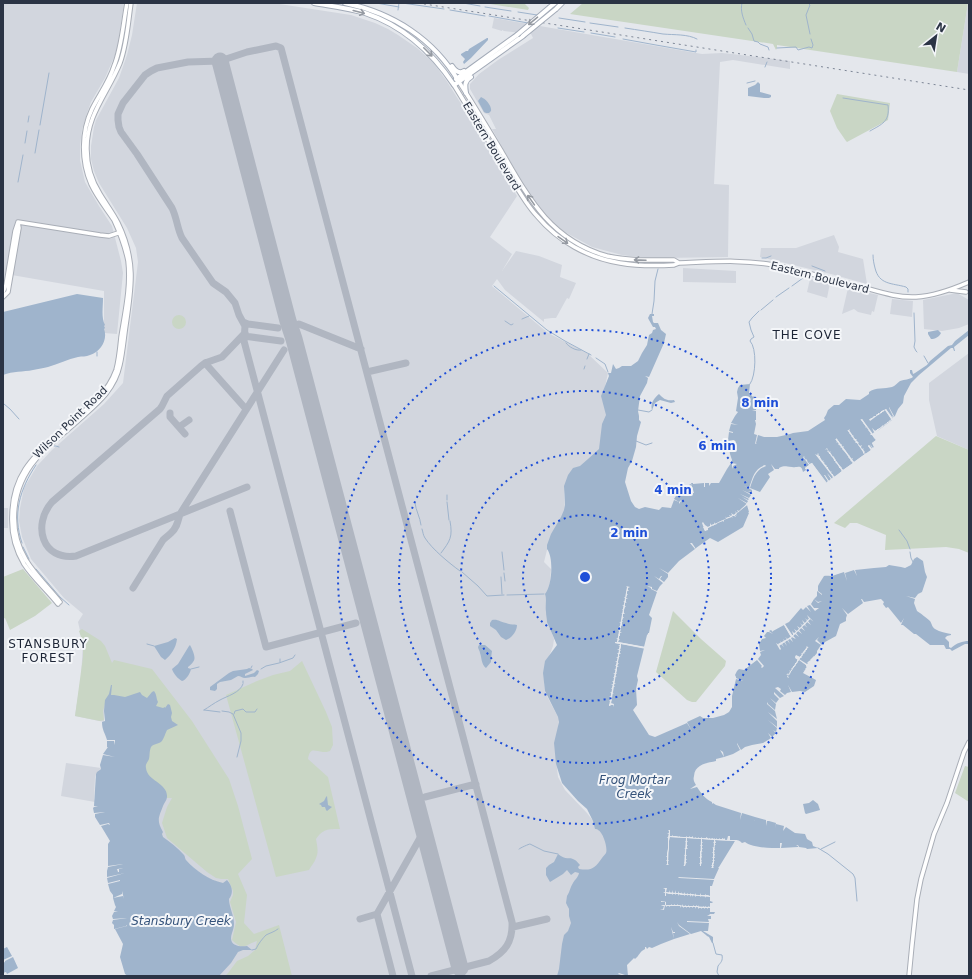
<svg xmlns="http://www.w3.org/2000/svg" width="972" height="979" font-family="'DejaVu Sans',sans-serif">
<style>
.built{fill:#d2d6de}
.green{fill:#c9d6c5}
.water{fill:#9fb4cc}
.pier{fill:#e4e7ec}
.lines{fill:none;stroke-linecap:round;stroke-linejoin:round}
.stream{stroke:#9fb4cc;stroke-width:1}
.taxiway{stroke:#b0b6c1;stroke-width:7}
.runway{stroke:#b0b6c1;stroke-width:17}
.secondary-casing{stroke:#a9aeb7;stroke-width:5.5}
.primary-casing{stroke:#a3abb8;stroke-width:6}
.secondary{stroke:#fff;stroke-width:3.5}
.primary{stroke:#fff;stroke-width:4}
.rail{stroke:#7d8696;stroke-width:1;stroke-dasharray:2 4;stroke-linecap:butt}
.primary-bridge-casing{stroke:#a3abb8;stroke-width:6;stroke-linecap:butt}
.primary-bridge{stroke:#fff;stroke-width:4}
.oneway{stroke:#959aa2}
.ring{fill:none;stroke:#1d4ed8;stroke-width:2;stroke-dasharray:2 4}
.labels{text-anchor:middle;stroke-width:4;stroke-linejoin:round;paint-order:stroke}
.street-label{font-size:11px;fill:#2b3445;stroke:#f4f6f9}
.neighbourhood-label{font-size:12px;letter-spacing:1px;fill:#1d2536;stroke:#f4f6f9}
.water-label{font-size:12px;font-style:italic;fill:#34527a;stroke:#f4f6f9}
.centre{fill:#1d4ed8;stroke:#f4f6f9;stroke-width:2}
.ring-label{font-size:12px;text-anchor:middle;font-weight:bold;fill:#1d4ed8;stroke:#f4f6f9;stroke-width:4;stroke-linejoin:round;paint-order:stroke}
</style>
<rect width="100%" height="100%" fill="#e4e7ec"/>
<!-- built -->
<path class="built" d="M3,3h121l-6,41 -3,11 -10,23 -14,24 -5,14 -4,14 -2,16v14l5,22 14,24 13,20 9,35 2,12 -6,61 -13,-1v-42l-98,-17 -3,14z
M137,3h136l78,12 24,8 13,6 10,6 19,13 16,14 13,18 26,41 45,75 -27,41 22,17 -10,17 14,-20 23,5 23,9 -2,12 16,6 -7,16 -2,-1 -11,20h-4l-8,1v3l-39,-32 -8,-11 -5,7 56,47 39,20 21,20 -6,27 6,7 -9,44 -34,34 -1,9 1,16 -17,36 -4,16 7,7 -4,51 7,19 -1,7 -6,16 -3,13 1,17 5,10 9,17 -3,41 2,17 7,13 22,23 16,21 5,15 -2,8 -38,48 4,18 -14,53h-343l17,-29 -10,-63 -20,-9 -40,-37 -56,-132 -2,8v8l-29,-6 6,-39 2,-34 -2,-8 -3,-13 5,-8 -19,-16 -33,-39 -9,-22 -3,-16 1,-13 4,-20 13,-22 15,-16 52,-46 19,-21 15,-121 -2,-14 -9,-20 -28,-45 -5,-12 -3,-12v-13l3,-19 2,-7 23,-42 8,-23 5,-20z
M968,3h1v71l-12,-2z
M494,18l208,36 20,-1 10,1 58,7v8l-57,-9 -13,2 -6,122 15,1 -1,72 -65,1h-18l-23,-3 -30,-8 -29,-16 -11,-10 -10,-11 -12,-16 -12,-19 -26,-46h4l-7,-14 -5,-2 -14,-24v-5l9,-10 19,-14 35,-22 -2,-4 -27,-3 -2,-1v1l-10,-3z
M834,235l5,12 -1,5 25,7 4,25 -36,-10 -71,-17 1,-9h35z
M683,268l53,3v12l-53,-1z
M810,279l20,4 -3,15 -20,-6z
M848,288l30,7 -4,17 -2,-1 -1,4 -13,-3 -4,-3 -12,5z
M957,293l12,7v24l-10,4 -17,3 -18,-2 -1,-29z
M892,299l21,2 -1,16 -22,-3z
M969,353v97l-32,-14 -8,-36v-17z
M3,508h5v20h-5z
M66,763l35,5 -5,6 -1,3 -1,22 1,3 -34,-6z"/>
<!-- green -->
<path class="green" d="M484,3h40l5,5 -1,2z
M583,3h385l-11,69 -180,-27v3l-1,2 -3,-6 -203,-30z
M837,94l53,9 -2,17 -41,22 -1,-1 -9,-13 -7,-17z
M172 322a7 7 0 1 1 14 0a7 7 0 1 1-14 0Z
M936,436l33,14v103l-10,-4 -13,-2 -61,3 1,-15 -29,-12h-7l-5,5 -11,-5z
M23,569l29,34 -17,13 -25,14 -5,-12 -2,1v-42z
M673,611l28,28 25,22 -1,5 -29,36h-4l-5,-2 -31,-28z
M82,629l19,12 4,5 7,17 2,-3 38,9 40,52 37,58 9,27 14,53 -14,15 9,21 -3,28 10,11 25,-9 13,51h-67l3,-3 9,-12 11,-5 7,-6 2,-9c-13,4 -12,11 -25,-1l4,-18 -6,-20 3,-7v-4l-5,-12h-7l-5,-1 -9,-6 -40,-34 -5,-15 5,-16 5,-9h-7l-16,-21 -44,-73 -2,7 1,9 -4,1 -25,-5 8,-59v-14l-4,-12z
M302,661l24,51 6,15 1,18 -3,6c-2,1 -5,1 -7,1 -9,-1 -13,-5 -15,7l20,18 12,52c-12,0 -17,0 -24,10 1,6 3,13 0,19 -1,4 -5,8 -7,12l-33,7 -50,-182 31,-14 16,-6 17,-4z
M965,766l4,1v35l-14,-9z"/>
<!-- water -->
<path class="water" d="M487,38h1v2l-17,18 -7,6 -1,-2 2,-3 -4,-4v-1l5,-3h2l1,-2z
M758,82l2,2v8l11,3v2l-2,1h-5l-16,-2v-8l7,-3z
M481,97c5,2 11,9 10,14l-2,2h-3l-2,-1 -6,-11z
M77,294l26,4c0,9 -2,20 2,27l-1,1 1,2 -1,1c4,10 -3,23 -14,26 -4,2 -8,1 -12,2 -10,2 -20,7 -30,10 -4,1 -10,2 -15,3 -10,2 -20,1 -30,5v-63z
M650,314h4v2h-2l1,6 1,1h4l3,7 5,4 -2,9 -15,34 -4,-1 3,2 -1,5 -7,13 -2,15 1,5v4l2,2 -4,14 -1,11 -4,14 -4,7 -3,14 6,19 4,6 4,2 6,-2 14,3 3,-3 9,1 3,-8 5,2v2l2,-3 2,1 -2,-2 -2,2 -5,-3c4,-7 10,-12 17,-15l2,9h1l-3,-10h2v1l11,-1v4h1v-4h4v3l2,-3h8l8,-14 4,-6h1v6l1,-3 4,-2 -6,-1 1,-3 -2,-6 -2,-14 5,1v1h3l-2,-2h-6l1,-8 4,1v-1l-4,-1 2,-7 7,1 -7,-2 4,-7 5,3 -5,-3 3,-4 -2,-1 2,-13 -1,-6 1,-4 2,-3 10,-1 -1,9 4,4 1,-1 1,2 -2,2 2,-1 2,2 -1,9h-4l4,1v9h-1l1,4 -2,10 3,1 -2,9 2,-1h-1l2,-8 6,2h13l13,-3 3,-1 15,-2 17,-11 -1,-2 2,-3 2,-5 6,-5h5l7,-6 14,1 9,-6v-2c6,-5 16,-3 23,-5 3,-1 5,-4 8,-6 5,-2 9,-1 13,-4l-3,-4v-3h2l1,4 2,-1 12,-8 3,-4 18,-15 4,-1 3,-4 14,-11v5l-15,12 1,4h-1l-1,-3h-2l-32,27 -8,8 -7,13 -1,7 -5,6 -3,7 -3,2 1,2 -7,-11 -1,1 7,10 -16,12 7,-6 -8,5 -3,-3 3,4 -3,2 -10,-15 -1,1 15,20 -4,3 2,4 -2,2 -3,-4 -1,1 3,4 -6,4 -16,-24 -1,1 17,23 -11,8 -17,-23 -1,1 17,23 -10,7 -16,-21 15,22 -8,6 -16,-22v1l15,21 -1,2 -5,-6 4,6 -2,2 -5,-6 4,6 -2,2 -14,-20 -7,5 1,2 -3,2c-2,-8 -4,-4 -11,-5 -7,0 -6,-2 -13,1v1h-4l-4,-5 3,6 -6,4 2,3 -10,15 -10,-4c3,-9 5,-18 16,-22l-1,-1c-11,4 -12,12 -16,23l-5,-2 8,4v2l-4,-1 4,2 -1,1 -9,-4 9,5 -2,3 -9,-4 9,5 -1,1 -6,-3 6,4c-7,14 -27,19 -40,26h-5l2,4 3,-3 28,-14 11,-9 2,7h-1l1,1 -6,14 -25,15 -8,-4 -14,10v1l-4,-6h-2l5,6 -16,12 -11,12 -9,-5 9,6v3l-4,5 -4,-3 2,-3h-1l-2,3 -5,-3 9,7 -3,3 -3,5 -5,-2v-2l-5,-1 4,2v1l6,3 -8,23 3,3 -3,15h-1v1l-1,1 -3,12 -26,-5 10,-55h-1l-10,55h-2v1l5,1 -11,62 1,-1h4l-3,-1 10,-60 23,4 -7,28 1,4 -2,9 1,16 -4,5 16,25 6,2 32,-14 5,8 -5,-9 13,-6 3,2h10l11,-3 5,-3 3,-5v-11l4,-17 7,2 -7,-3v-1l-1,-2 2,-4 2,-2 5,1 13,-10 5,6 -1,1 1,1 2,-2 -6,-7 3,-4 -1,-3 5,-2 -5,1 -1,-7 3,-5 4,-1 -2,-2 3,-4h2l4,2 -4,-3 2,-1 2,2v-1l11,-6 7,12 -13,7 1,2 13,-9 4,2 -3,-3 17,-17h-1l-16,16h-1l-7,-11 4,-2 12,-14 2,2 3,-3 5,5 -4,-6 3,-1 5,6 4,-3h-5l-3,-4 3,-5 4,4 4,-2 -4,1 -4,-3 3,-3v-5l5,4v2v-3l-4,-3v-5l1,-2 7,6 -7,-6 5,-8c4,-1 7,1 11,-1l4,9 -4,-9 9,-3 3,9 -2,-8 9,-3 3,6 -2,-6 19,-2 12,-1 3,-2 12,2 4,1 6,-3 3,-6 3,-2 6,4 2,11 -5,1 5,-1 2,5 -5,15 -4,2 -3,4 -9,-2 9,3 -1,4 3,8c2,1 11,8 13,10 2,3 2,6 5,8 5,3 11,4 16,5v1l-4,1 -2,2 4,4v5l2,1c6,-5 11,-7 18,-7v3h-4l-13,7 -2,-2h-4l-2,-4h-14l-14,-11h-2l-11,-9 4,-5 -4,5h-2l3,-7 -3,5 -13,-16 -2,1 -3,-4 1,-2 -3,-3 -17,3 -2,-3h-1l2,4 -15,11 -6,-6 5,7 -1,3v3l-6,3 -4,12 -11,6 -3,3 -5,-5 2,-3 -4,4 6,4 -4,6v2l-10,12 -8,-5 9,-13 -2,-1 1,1 -7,10 -4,-1 -1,2 3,2 -8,12v1l9,-13 7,5v1l1,1 -4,6 13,7 -2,6 -9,6 -5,-1 -8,1 -4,-7 3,7 -4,1 -2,2 -5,-4 1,-2 -3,-2 -3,1 9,8 -4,2 -6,-6v2l5,5 -3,4 -6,-5 6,6 -1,6 -7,-6v-2l-1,2 8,7 2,8 -9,-7 9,9v6l-9,-7 9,8 -1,4 -3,-2 3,3 -4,4 -4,-4 3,5 -3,2 -4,-7 4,7 -5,3 -11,2 -4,-6 4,6 -7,2 -4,-6 4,6 -4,3 -4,-7v1l3,6 -7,4 -9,3 -1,-5 -3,-2 4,7 -8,2v2c-9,2 -21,3 -22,15 -1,4 0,6 2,9l-6,4 7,-2c4,6 8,12 15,15v2l1,-1 3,2 25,8 -1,7 2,-7 13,4 -1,4 1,-4 11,3v6l1,-5h2l7,2 -1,5 1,-4 8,2 -1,5 3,-4 9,6 10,1 2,5 5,3 1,4 5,2 -11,1 -1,-1 -7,-1 -1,-2 -2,1h2v1l-17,1 1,-5h-2v5c-9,0 -27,0 -35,-6l-3,1c-3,-4 -7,-3 -13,-3v-4h-1v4l-59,-4 1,-6h-1l-2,35h1l1,-28 17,1 -2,28h1l2,-28 14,1 -1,27h1l1,-27 12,1 -1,28 2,-28 20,1 -16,26h-1l1,1 -5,11 -36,-2 1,1 35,2 -2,6h-2v10l-44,-4v-4l-1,8 1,-3 44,4v4l3,1 -1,1h-2v4l-44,-2v-3l-5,-1 4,1v3h-4l3,1v2v-3l46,3v4h5l-1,2h-4l-1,1 -2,1h4v3h-3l1,3 -22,-1v1l22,1 -1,8h-5l10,6v6h-1l-3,-6 -2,-1 -1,-1 -5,-4 -10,3 -12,-9 -2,-3 2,4 11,8 -16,5 -1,-6h2v-1h-2l-2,-5 3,12 -13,5 -3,-10 3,10 -9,4 -3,-1 -4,-9 4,9 -2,2 -1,-2h-1v2c-6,3 -5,6 -10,10l-1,-1 -7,7 1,11 -9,-3 -1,1 7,2h-68l2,-7 3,-25 2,-9 4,-4 3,-8 -2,-7v-7l-3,-6 1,-7c3,-4 3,-9 6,-13 2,-4 5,-5 6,-10l-4,-1 -4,3 -4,-5 -4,4 -13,8 -4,-7v-7l3,-3 5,-3 4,-8c8,7 11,2 17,6 2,1 3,3 5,5l-2,2 1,2c13,2 16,-1 23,-11 1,-2 3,-3 4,-5 2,-5 -3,-21 -8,-23 0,-1 -2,-1 -3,-1l-2,-8 -6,-12 -9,-8 -16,-18 -6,-19 -2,-21 5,-21 -1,-5 -13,-26 -2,-18 2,-12 12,-16 -10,-23c0,-3 -1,-7 -1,-10 -1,-6 1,-13 -1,-18 7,-8 9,-36 2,-45v-4l4,-11 10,-17 3,-7 1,-5 -1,-19 4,-11 5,-7 7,-2 8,-7 11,-10 3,-25 4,-9 -5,-19 8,-20 -1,-3h3l2,-9 3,5 3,-1 3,-2v12v-12h9l7,-5 4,-8 5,-8 2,-10 3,-2 1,-3 3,-1 -1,-2h-2l-4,-7 -1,-2z
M938,330l3,3c-2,4 -6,6 -10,6l-3,-5v-2z
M659,394c5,5 7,7 15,6l1,2 -4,1 -11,-3 -5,3 -3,7c-2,-6 2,-12 7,-16z
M492,620c7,-1 7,2 14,3 4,2 7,1 11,2 0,6 -5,13 -11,15l-5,-3 -5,-7 -6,-4v-3z
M175,638l2,1c-1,9 -6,16 -12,21l-4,-3 -7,-11 14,-4z
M190,645c2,4 7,13 3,17 -1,2 -3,3 -5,5v1l3,1c-1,5 -5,11 -9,12 -4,-2 -9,-8 -10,-12l6,-5 11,-18z
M479,645h6l7,6 -1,7v4l-5,6c-5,-4 -4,-10 -6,-15 0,-2 -2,-4 -2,-6z
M249,668l3,1 1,1 -8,4v2l9,-3 3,-3 2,1 -1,3 -3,3c-4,-1 -6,1 -10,1 -3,0 -4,-2 -7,-2l-7,4 -11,2 -3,2v5l-2,2 -5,-1v-3l19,-14 4,-2 14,-2z
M111,685h1l-1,10h3l11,2 15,-5 2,3 5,3 5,-6 2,-1c3,4 2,7 4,11l-2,4 7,2 2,-1v1l3,-4 2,1 2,8 -1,4 1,4 6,4 -11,5c-2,4 -3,8 -5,11 -4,4 -8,2 -11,6 -2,5 -1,8 -2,12 -1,3 -4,5 -3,9 1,13 22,15 21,29 0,3 -3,6 -4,9 -4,11 -7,14 0,26l-1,2 1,3c7,5 15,11 21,18 1,1 1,4 2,5 10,11 23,20 37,23l4,-3c5,5 7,13 2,19 0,8 5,16 5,25 0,3 -1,6 -2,9 -4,12 5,14 15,13l5,4h-9l-5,2 -7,11 -12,13h-83h3v-1l-11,1 -3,-2 -5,-17 3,-13 -8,-15 12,-3v-1l-1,1 -12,3v-4l-2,-2 1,-3 14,-2 -14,1 -1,-3 2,-4 4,-1h-4l2,-4 -1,-2h5h-5l-2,-7 10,-2 1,3 -2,-8v3l-9,4v-3l-3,-4 -2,-7 12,-3v-1l-12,3 -1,-5 18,-5 -18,4v-6l10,-2 1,3h1v-3l4,-1 -16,3 1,-4 15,-3 -15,2v-22l2,-3 -9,-15 7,-2 2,1 -1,-2 -9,2 -5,-8v-3l10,-2 -11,1 -1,-5 1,-1h4l-4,-1 2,-32 1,-2 4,-3 -1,-4 3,-10 12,2 -1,4 1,-4 -12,-3 5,-7 3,1 -4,-1v-6h7l1,4v-12v7h-8c-2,-7 -5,-10 -5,-18l3,-1 -1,-10 1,-11 4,-6z
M327,796l1,9 4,2 -5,4 -1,-1 -1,-3h-3l-1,-2 -2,-1 5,-3 2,-4z
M813,800l5,4 2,6 -14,4 -1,-1 -2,-9 6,-1z
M7,947l5,9 -9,4v-11z
M13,957l5,11 -11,6 -1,-2 -3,1v-10l2,-1v-1z"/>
<!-- pier -->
<path class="pier" d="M889,407l5,9 -2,2 2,2 -1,1 -1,-1 -19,14 4,6 -4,3 3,4 -50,37 -14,-20 -7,5v-1l4,-3 -6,-8 2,-1 -1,1 2,3 1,-1v1l1,3 2,-1 -1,1v1l3,-1 15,20 1,-2 -4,-6h1l4,6 2,-2 -4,-6 5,6 1,-2 -18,-23 2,1 1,-1 -1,-1 2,1 -1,1 1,1h1v1l1,2 1,-1 -1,1 1,2 2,-1 -1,1 1,2 1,-1 -1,2 2,1h1l-1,1 1,1h1v1l1,2 1,-1 -1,1 2,2 1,-1 -1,2 1,1h1v1l2,2 7,-6 -1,-1v-1l-1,-1h-1v-1l-1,-2 -1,1 1,-1 -2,-2h-1l1,-1 -1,-1h-1v-1l-1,-2h-1h1l-2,-2 -1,-2h-1v-1l-1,-1h-1l1,-1 -1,-2 -2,1 -1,-1 1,1 2,-2 2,4 2,-1 -1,1 3,5 1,-1v1l1,2h1l-1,1 2,2 1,-1 -1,1 2,3 1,-1 -1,1 2,2h1l-1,1 2,2 10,-7 -2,-2h-1l1,-1 -2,-2h-1l1,-1 -4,-5 -1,1 1,-1 -2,-2h-1l1,-1 -2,-2 -1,1 1,-2 -2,-1h-1l1,-1 -1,-2 -2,1 1,-1 -1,-2h-1l2,-2v1l1,2h1v1l1,2h2l-1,1 1,2 2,-1 -1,2 2,2 1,-1 -1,1 4,6 1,-1 -1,2 2,2 2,-1 -1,2 2,2 11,-8 -1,-1 -1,1v-2l-2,-3 -1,1 1,-1 -2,-3h-1l1,-1 -2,-2h-2l1,-1 -2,-2h-1l1,-1 -2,-2h-1l1,-1 -2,-2h-1l1,-1 -2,-2h-1l3,-2 -1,2 4,5 1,-1 -1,2 2,2h2l-1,1 2,2h1l-1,1 2,3 2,-1 -1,2 1,2 2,-1 -1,1 1,2h1l-1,1 2,2 5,-4 -3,-4 1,-1 3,4v-1l-2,-4 3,4 1,-1 -2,-4 4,-3 -2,-2 -1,1 1,-1 -2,-3h-2l1,-1 -2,-3h-1l1,-1 -2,-3 -2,1 1,-1 -2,-3h-1l1,-1 -3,-3h-1l2,-1 11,15 1,-2 -2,-4 3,3 2,-1v-1h1l2,-1 -1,-1 1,1 2,-2v-1l1,1 2,-2 -1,-1 1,1 2,-1v-1h1l1,-1v-1l1,1 1,-2 -6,-9 -2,2h-1v1h-1v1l-1,-1 -1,2h-1l1,1 -1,-1 -8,6 -1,-2h1l1,-1h2l-1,-1h1l1,-1h2v-1l1,-1h1v-1h2v-1h1v-1h2l-1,-1h2v-1v1l2,-1 6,8 1,-1 -4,-8z
M738,498l9,5v2l-11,9 1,2 -1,-1h-1l1,2 -2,-1h-2l1,2 -1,-1 -3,1 1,1 -1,-1 -3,1 1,2 -1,-2 -2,1v2l-1,-1 -3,1 1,1 -1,-1 -3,1v2v-1l-3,1v1l-1,-1 -5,3v2l-3,1 -3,-8 1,-1 2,3 3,2 2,-1v-3l1,2 3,-1v-2l1,2 6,-3 -1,-2 1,2 5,-2 -1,-3 1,2 2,-1 -1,-1 1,1h2l-1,-2 2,1 1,-1 -1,-2 3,2 2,-2 -1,-2 2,2 1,-1 -1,-2 2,1 3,-3 -1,-2 1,2 5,-4z
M626,586l4,1 -2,1v2l1,1h-2v3l1,1h-1l-1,3 2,1h-2v3h1l-2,1v3h1l-1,1 -1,3h2h-2v3l1,1h-2v3l1,1h-1l-1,3 1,1h-1v3h1l-2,1v3h1h-1l-1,3h2l-2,1v3h1h-2v3l1,1h-1l-1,2 28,5v2l-25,-5v3h1h-1l-1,3 1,1h-1v2l1,1h-2v2l1,1h-1l-1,3h2h-2v3h1l-1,1 -1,2 2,1h-2v3h1h-1l-1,3 1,1h-1l-1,2 2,1h-2v3h1h-1l-1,3h2l-2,1v2l1,1h-2v3h1h-1l-1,3h2l-2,1v3h1h-1l-1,3 1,1h-1v2l3,1 -1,3v-2h-2l-1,1h-1v-2h-1h2v-3l-1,-1h1l1,-3 -2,-1h2v-3l-1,-1h2v-3l-1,-1h1l1,-3h-2l2,-1v-2l-1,-1h2v-3l-1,-1h1l1,-3 -2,-1h2l1,-3 -2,-1h2v-3l-1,-1h1l1,-3 -2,-1h2l1,-3 -2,-1h2v-3l-1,-1h2v-3l-2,-1h2l1,-3h-2l2,-1v-1l-5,-1v-1h2l1,-3 -2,-1h2l1,-3h-1l1,-1v-3l-1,-1h2v-3l-1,-1h1l1,-3 -2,-1h2l1,-4 -2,-1 2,1v-4h-1l2,-1v-3h-1l1,-1 1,-3 -2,-1h2l1,-3 -2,-1h2v-3l-1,-1h2v-4h-1h1l1,-4 -2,-1 2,1v-2z
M807,615l7,7 -4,-3 -2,2 3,4 -4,-3 -2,3 3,3 -4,-3 -2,2 3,4 -4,-3 -2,2 3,4 -4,-3 -2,2 3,4 -4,-3 -2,2 3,3 -4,-2 -1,1 2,4 -3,-3 -2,1 2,4 -3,-4 -2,2 2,4 -3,-4 -2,2 2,3 -3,-3 -2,1 2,4 -1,1 -4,-7 3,2 2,-2 -1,-2 2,2 2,-2 -1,-2 2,2 2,-2 -2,-2 3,2 2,-2 -2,-2 2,2h1l-7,-12h1l7,10h1v-1l-1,-3 2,2 2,-1 -2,-3 3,2 2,-2 -2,-3 3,2 2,-2 -2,-3 2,2 2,-1 -2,-4 3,3 2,-2 -2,-3 2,2 2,-1z
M806,646l3,2 -1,-1 -1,2v1h-1l-1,1 1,1h-1l-1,1 1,1 -2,-1 -1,2 1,1h-1l-1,1 1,1h-2l-1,1 8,5 1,-1 -1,-1h2l-1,-1h1l2,-1 -1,-1h1l2,-2v-1l1,1 2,-2 -1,-1 1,1 2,-2 -11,13 1,1 -2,5 -3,-2 2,1 1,-2 -1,-1h1l1,-1 -1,-1v-1l-7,-5 -2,2 1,1h-1l-2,2 1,1h-1l-2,2 1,1 -1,-1 -1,2v1h-1l-1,3v1l-1,-1 -1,2 1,2 -2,-1 1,-2h-2l2,-1 -1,-1 2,1 1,-3 -1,-1 2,1 1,-2 -1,-1h1l1,-1v-1h1l1,-2v-1h1l1,-2v-1h1l-3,-3 1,-2 4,2v-1h1l1,-2 -1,-1h1l2,-1 -1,-1h1l3,-4z
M668,830h2v6h2l1,-1v1h3v-1v1l3,1 1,-1v1h3v-1v1h3l1,-1v1h2l1,-1v1h2l1,-1v2h2l1,-1v1h2l1,-1v1h2v-1l1,1h2v-1v1h2v-1l3,2v-1l2,1 1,-1 2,1v-1l1,1h1l1,-1v1h2v-1l1,1h2v-1l2,1 1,-1v2h2l1,-4h2v4h7v1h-1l-2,4 1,-4 -20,-1 1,3h-1v1l1,1h-1l-1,2 1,1h-1l1,2h-1v2l1,1h-1l1,2 -1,1 1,2h-1v2h1l-1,1v2l-1,2h1l-1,2 1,1h-3l1,-1v-1l-1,-1h1v-2l1,-1v-1l-1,-1h1v-2h-1l1,-1v-2h-1h1v-2h-1l1,-1v-2h-1h1v-2h-1l2,-1v-2h-2h2v-2l-1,-1h1v-2l-12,-1v3h1l-1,1v2h1l-1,1v2h1l-1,1v2h1l-2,1v2h1l-1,1 1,2 -1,1v2h1l-1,1 1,2 -1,1v2h-3h2v-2l-1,-1h1v-3h-1h1v-2l-1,-1h1v-3h-1h1v-3h-1h2v-3h-1h1v-2l-1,-1h1v-3h-1h1v-3l-14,-1v3l1,1h-1v3h1l-1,1v2l1,1h-2v3h1h-1v3l1,1h-1v3h1l-1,1v2l1,1h-1l-1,3h1h-3l2,-1v-2l-1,-1h1v-3h-1h1v-3h-1l1,-1v-3l1,-3 -2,-1h2v-3h-1h1v-3l-1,-1h1v-3l-16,-1 -1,4h1h-1v4h1h-1v4h1h-1l-1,4h1h-1v4h1h-1v3l1,1h-1v3l1,1h-3l1,-1v-3h-1l1,-1v-3h-1l1,-1v-3h-1h1l1,-4h-1h1v-4h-1h1v-4h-1h1v-3l-1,-1h1l1,-3 -2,-1h2v-2z
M663,888h4l-1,4 3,1 1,-3v3h2v-3l1,3h2v-3l1,3h2v-2l1,2h2v-1l1,2h2l1,-2v2h2l1,-1v1h2l1,-1v1h2v-1v1l2,1 1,-2v2h2v-2v2h2l1,-2v2h2v-1v1h2l1,-1v1h2v-1v1l2,1v1l-2,-1v2v-2h-2v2l-1,-2h-2v1v-1h-2l-1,1v-1h-2v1v-1h-2l-1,1v-2h-2v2l-1,-2h-1l-1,2v-2h-2l-1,1v-1h-2l-1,1v-1h-3v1v-1l-2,-1 -1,2v-2h-2l-1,1v-1h-2l-1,1v-1h-3v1v-1l-3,-1v3h-3h2v-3l-2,-1h2v-3z
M661,901l5,1v3h3v-1v1h2l1,-1v1h2l1,-1v1h2v-1l1,1h2v-1v1l2,1 1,-2v2h2l1,-1v1h2l1,-1v1h2v-1v1h2l1,-1v1h2v-1l1,1h1v-1l1,2h2v-2v2h2v-1l1,1h1v-1l1,1h2l1,-1 1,2h-2v1l-1,-1h-2l-1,1v-1h-2v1l-1,-1h-2l-1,1v-2h-2l-1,2v-2h-2v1l-1,-1h-2v1l-1,-1h-2v1l-1,-1h-2v1l-1,-1 -2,-1v2l-1,-2h-2v2v-2h-3v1v-1h-3v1v-1h-2l-1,1v-1h-2l-1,1v-1l-1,-1 -1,5 -4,-1h3l1,-3 -3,-1h4v-3h-4z"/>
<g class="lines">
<!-- stream -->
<path class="stream" d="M376,3l23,4
M402,3l42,6
M463,3l17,3
M502,3h4
M742,3c-2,7 1,15 4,22
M808,3l2,2 -4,10 4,19
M485,7l26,4
M398,10l1,-7
M450,10l35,6
M518,12l19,3
M489,16l39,7
M559,18l26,4
M590,23l28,4
M558,28l26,4
M625,28c13,2 26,4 38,6 11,1 25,0 34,5
M748,28l4,6 2,7 4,1 2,2 8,3 1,3
M591,33l24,4
M623,39l33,6 40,7v-2
M777,48l19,-1 2,3 11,-3 3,1 1,-3 -2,-6
M765,67l2,-5
M747,83l8,-2
M843,98l45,7c2,17 -6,19 -18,26
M28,122l1,-6
M40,125l9,-52
M25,143l2,-12
M35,153l4,-23
M18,182l5,-27
M873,255c0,5 1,9 2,13 4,17 17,15 31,19l2,2v3
M762,258h4l5,-2
M812,266l13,5
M494,286l53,44 18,11 26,14
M792,286l11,-8h4l1,-1
M776,297l13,-9
M761,310l12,-10
M914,313l1,28 -1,6 2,4 1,1
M652,314l2,-13 1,-20 3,-12
M522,319l7,-3
M505,321l6,4 2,-1
M566,343c3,4 10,8 15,7
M97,352v4
M924,356l4,7
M596,358l9,6 3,8
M587,359l2,-5
M584,369l1,-3
M750,384c6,-8 7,-36 0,-43l1,-2 3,-2 -3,-7 -2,-8 3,-4 7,-7
M4,404l6,5 9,10
M638,410l11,2 3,-2
M636,441l10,4 6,-2
M54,446h2l3,1
M447,500v-5
M447,502l2,18
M415,503c1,8 5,14 6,22
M422,529c1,3 1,6 3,9 7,11 24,25 35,33
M899,530l8,11 3,8
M22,543c-10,-29 -2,-54 14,-78
M23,547l6,12
M502,552l2,18
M910,552l1,6 2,4
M441,553c9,-12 12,-16 9,-32
M36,569l24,28 9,8
M462,572l16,14 9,10 17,-1
M504,573l1,8
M501,577l1,17
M507,595l37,-1
M147,644l7,2
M280,662v-3
M251,668l1,-2
M191,669l8,-2
M261,669l5,-3 13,-3 14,-5 2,-3
M243,683v-2
M204,710c5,-3 10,-7 16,-10 7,-4 20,-7 23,-16
M204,710l16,2
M222,711l7,1 4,2 8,19v8l-4,16
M234,714l1,-3 8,-2 3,3h9l2,-3
M818,848l10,6 25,20 2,4 2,23
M519,849c1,-1 10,-5 11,-5l14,7 14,3
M821,849l14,-7
M713,943l3,11 6,1c1,6 -1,7 -4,11l-1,6 2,4
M252,950l4,-1c2,-5 7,-11 10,-14 4,-2 8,-3 12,-6"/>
<!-- taxiway -->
<path class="taxiway" d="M243,322l5,2 30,4
M299,324l62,25
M245,333l-23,24 -17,6 -4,3 -34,30 -5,10 -2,3 -108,93c-20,23 -10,59 24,54l171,-69
M244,336l37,5
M205,363l41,46
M367,372l39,-9
M170,413v4l15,17
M179,427l10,-7
M230,511l36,136 90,-24
M133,588l30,-48c3,-3 5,-4 8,-7 6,-5 7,-12 9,-19l104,-164
M425,797l51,-13
M360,919l17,-5
M513,927l34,-8
M393,976l-16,-62 47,-83
M412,976l-168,-635 1,-15 -6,-11 -4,-12 -9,-11 -13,-9 -31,-45c-5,-10 -5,-20 -10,-30l-35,-54 -16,-22 -2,-5 -1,-7v-6l5,-11 22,-28 6,-4 6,-3 31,-6 32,-1 27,-9 29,-6 5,2 231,874c1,20 -7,30 -23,39l-58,15"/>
<!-- runway -->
<path class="runway" d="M220,61l68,260 6,18 166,629"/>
<defs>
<path id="secondary" d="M459,82c15,23 29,47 43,70 27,47 49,88 105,104 22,5 45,4 67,4l5,3
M454,85c17,28 34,55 51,83 10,16 19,34 32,48 21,25 51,42 83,47 17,3 36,3 54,2l5,-2c31,-1 63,-4 94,2 30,6 60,15 89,22 18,5 36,11 54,10 18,-1 37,-8 53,-15
M18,222l82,13 9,1 12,-4
M950,290l16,2
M3,292l3,-7 9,-54 3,-9
M3,297l5,-5 1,-6 10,-58 -1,-6
M60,602c-11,-14 -25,-27 -34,-42 -19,-32 -14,-73 10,-101 13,-15 30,-27 45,-41 17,-15 34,-29 39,-53 3,-13 4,-27 6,-40 6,-39 10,-65 -8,-102 -5,-10 -12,-19 -18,-29 -8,-13 -13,-28 -13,-44 -1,-35 21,-57 33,-87 7,-19 8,-40 11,-60
M58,604c-11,-14 -25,-26 -34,-40 -9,-15 -13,-33 -12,-50 1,-37 19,-56 45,-79 14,-12 28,-24 41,-37 8,-8 14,-17 18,-28 3,-11 4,-23 5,-33 4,-25 10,-51 7,-76 -3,-15 -8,-28 -14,-41 -8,-12 -17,-23 -23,-36 -10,-23 -10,-52 1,-75 7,-14 17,-27 22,-43 8,-20 9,-42 13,-63
M909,976l3,-31 5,-46 4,-20 13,-45 13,-31 17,-51 5,-10"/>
<path id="primary" d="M314,3c17,3 35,5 51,10 39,13 67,39 89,72l69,-49
M345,3c48,10 89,36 114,79
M550,7l5,-4
M556,9l6,-6
M452,66c3,5 7,8 12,5
M456,79l61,-44
M466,93c-1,-7 -2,-12 5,-16"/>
</defs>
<!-- secondary casing -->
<use href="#secondary" class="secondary-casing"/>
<!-- primary casing -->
<use href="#primary" class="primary-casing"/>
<!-- secondary -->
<use href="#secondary" class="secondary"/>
<!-- primary -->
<use href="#primary" class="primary"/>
<!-- rail -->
<path class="rail" d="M418,3l551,87"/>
<defs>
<path id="primary-bridge" d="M517,35l33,-28
M523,36l33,-27"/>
</defs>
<!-- primary-bridge casing -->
<use href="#primary-bridge" class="primary-bridge-casing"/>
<!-- primary-bridge -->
<use href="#primary-bridge" class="primary-bridge"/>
</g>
<!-- one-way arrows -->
<defs><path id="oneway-shaft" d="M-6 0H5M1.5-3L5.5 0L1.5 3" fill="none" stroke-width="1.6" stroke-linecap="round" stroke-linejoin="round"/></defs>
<g class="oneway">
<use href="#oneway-shaft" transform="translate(359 12) rotate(15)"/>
<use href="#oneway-shaft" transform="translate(533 21) rotate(140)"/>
<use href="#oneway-shaft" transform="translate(428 52) rotate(45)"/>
<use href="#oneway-shaft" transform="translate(531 200) rotate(-125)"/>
<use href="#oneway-shaft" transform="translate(563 240) rotate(35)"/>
<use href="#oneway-shaft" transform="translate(640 260) rotate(-178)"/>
</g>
<!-- distance rings -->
<g class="ring">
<circle cx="585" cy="577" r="62"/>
<circle cx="585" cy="577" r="124"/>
<circle cx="585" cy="577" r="186"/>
<circle cx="585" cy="577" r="247"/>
</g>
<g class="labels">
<!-- street labels -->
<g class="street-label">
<text transform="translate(492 146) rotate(59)" y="4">Eastern Boulevard</text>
<text transform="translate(820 277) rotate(14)" y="4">Eastern Boulevard</text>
<text transform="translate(70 422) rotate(-44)" y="4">Wilson Point Road</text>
</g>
<!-- neighbourhood labels -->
<g class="neighbourhood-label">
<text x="807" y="339">THE COVE</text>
<text x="48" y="648">STANSBURY<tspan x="48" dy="14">FOREST</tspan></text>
</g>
<!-- water labels -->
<g class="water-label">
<text x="634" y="784">Frog Mortar<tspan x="634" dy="14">Creek</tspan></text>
<text x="181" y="925">Stansbury Creek</text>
</g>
</g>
<circle cx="585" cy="577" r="6" class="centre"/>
<g class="ring-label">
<text x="760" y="407">8 min</text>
<text x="717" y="450">6 min</text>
<text x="673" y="494">4 min</text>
<text x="629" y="537">2 min</text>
</g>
<!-- border -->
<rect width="972" height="979" fill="none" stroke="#2b3445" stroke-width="8"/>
<!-- north arrow -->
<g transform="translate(936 36) rotate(30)" stroke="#f4f6f9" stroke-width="3" paint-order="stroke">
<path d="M0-3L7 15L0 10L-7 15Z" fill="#2b3445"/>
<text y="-6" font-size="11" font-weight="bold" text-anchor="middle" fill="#2b3445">N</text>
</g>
</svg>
